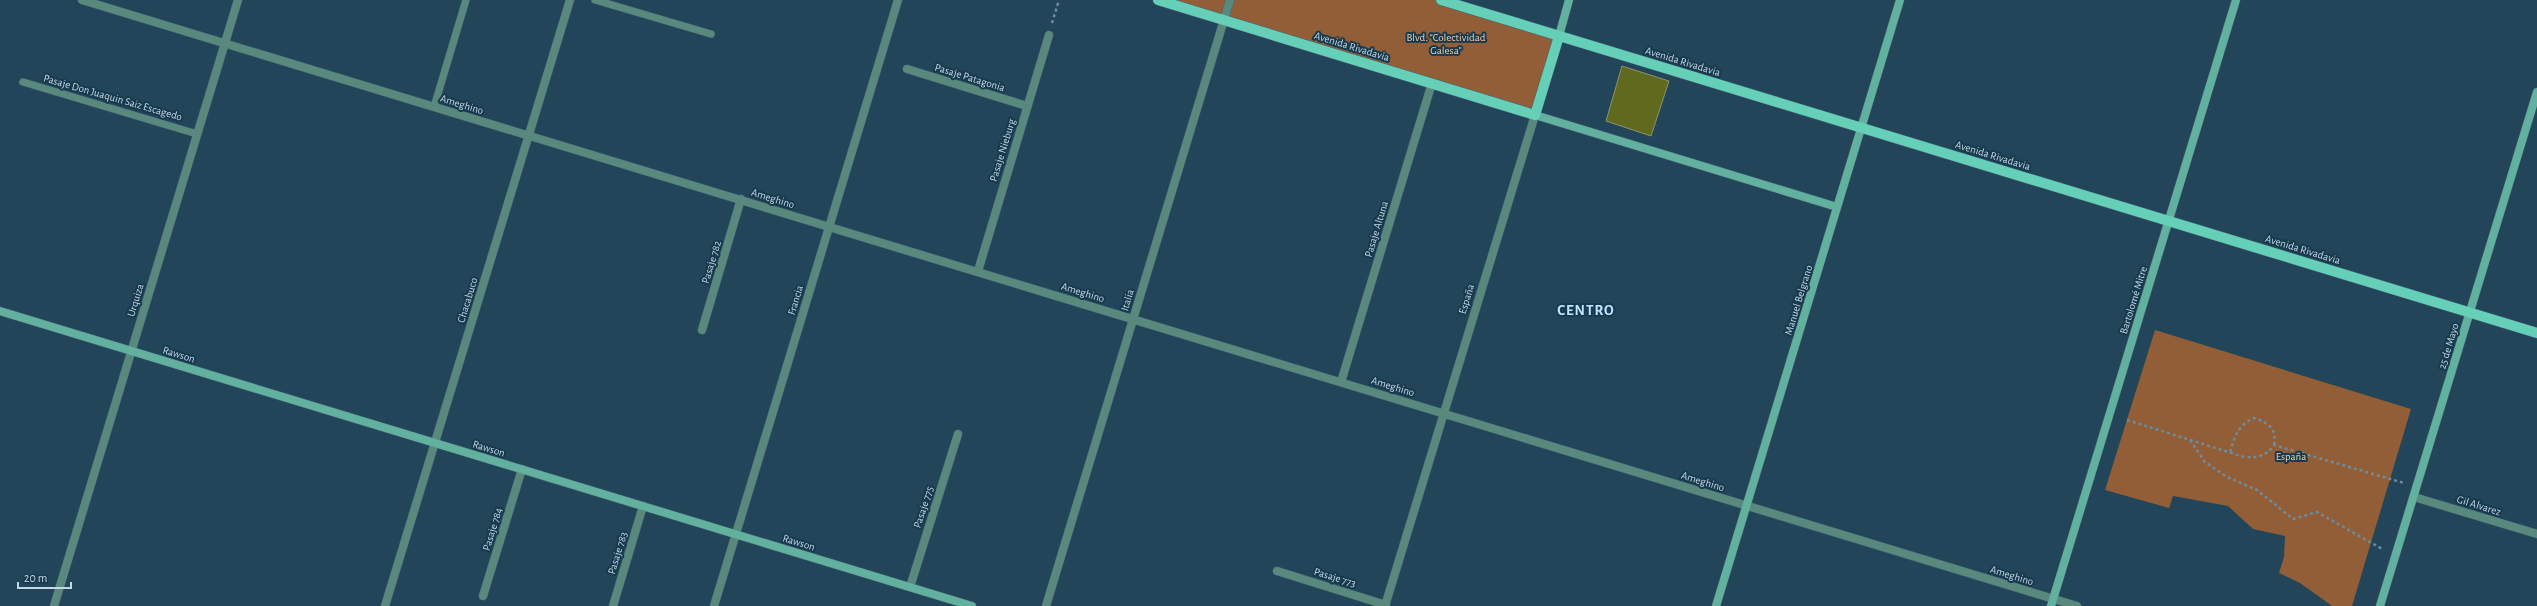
<svg xmlns="http://www.w3.org/2000/svg" width="2537" height="606" font-family="'Alegreya Sans',sans-serif">
<style>
.green{fill:#915e37}
.building{fill:#606a1f;stroke:#8c946e}
.lines{fill:none;stroke-linecap:round;stroke-linejoin:round}
.lane-casing{stroke:#426275;stroke-width:8}
.street-casing{stroke:#426275;stroke-width:9}
.secondary-casing{stroke:#426275;stroke-width:9}
.primary-casing{stroke:#426275;stroke-width:11}
.path{stroke:#708b9c;stroke-width:2.5;stroke-dasharray:3 3;stroke-linecap:butt}
.lane{stroke:#59897d;stroke-width:7}
.street{stroke:#59897d;stroke-width:8}
.secondary{stroke:#62b09e;stroke-width:8}
.primary{stroke:#66cfb7;stroke-width:10}
.labels{text-anchor:middle;stroke-width:4;stroke-linejoin:round;paint-order:stroke}
.park-label{font-size:11px;fill:#f6cdb0;stroke:#173a4e}
.street-label{font-size:11px;fill:#c3d6e3;stroke:#173a4e}
.district-label{font-size:15px;font-weight:bold;letter-spacing:1px;fill:#bee5ff;stroke:#173a4e}
</style>
<rect width="100%" height="100%" fill="#22455a"/>
<!-- green -->
<path class="green" d="M1158,0h283l118,36 -24,79z
M2155,330l256,79 -59,197h-20l-32,-23 -21,-10 5,-16 1,-21 -32,-7 -25,-23 -55,-10 -4,12 -64,-18z"/>
<!-- building -->
<path class="building" d="M1622,66l47,15 -18,55 -45,-15z"/>
<g class="lines">
<defs>
<path id="lane" d="M595,0l116,34
M23,82l174,52
M434,107l32,-107"/>
<path id="street" d="M82,0l1995,606
M907,69l120,37
M978,271l71,-236
M702,330l39,-131
M1341,382l91,-299
M2414,497l123,37
M1277,571l109,34
M910,587l48,-153
M483,596l39,-127
M54,606l184,-606
M385,606l185,-606
M613,606l30,-100
M714,606l184,-606
M1046,606l184,-606
M1385,606l150,-491"/>
<path id="secondary" d="M1559,36l10,-36
M1535,115l302,92
M0,311l972,295
M1716,606l184,-606
M2051,606l185,-606
M2380,606l157,-514"/>
<path id="primary" d="M1158,0l377,115 24,-79
M1441,0l1096,333"/>
</defs>
<!-- lane casing -->
<use href="#lane" class="lane-casing"/>
<!-- street casing -->
<use href="#street" class="street-casing"/>
<!-- secondary casing -->
<use href="#secondary" class="secondary-casing"/>
<!-- primary casing -->
<use href="#primary" class="primary-casing"/>
<!-- path -->
<path class="path" d="M1052,23l7,-23
M2127,420l117,37c14,1 22,-1 30,-12l130,38
M2190,440l15,22 22,15 30,13 36,29 24,-7 67,38
M2230,452c5,-16 8,-27 24,-34 15,5 23,11 20,27"/>
<!-- lane -->
<use href="#lane" class="lane"/>
<!-- street -->
<use href="#street" class="street"/>
<!-- secondary -->
<use href="#secondary" class="secondary"/>
<!-- primary -->
<use href="#primary" class="primary"/>
</g>
<g class="labels">
<!-- park labels -->
<g class="park-label">
<text x="1446" y="41">Blvd. “Colectividad<tspan x="1446" dy="13">Galesa”</tspan></text>
<text x="2291" y="460">España</text>
</g>
<!-- street labels -->
<g class="street-label">
<text transform="translate(1352 46) rotate(17)" y="4">Avenida Rivadavia</text>
<text transform="translate(1683 61) rotate(17)" y="4">Avenida Rivadavia</text>
<text transform="translate(970 77) rotate(17)" y="4">Pasaje Patagonia</text>
<text transform="translate(113 97) rotate(16)" y="4">Pasaje Don Juaquin Saiz Escagedo</text>
<text transform="translate(462 104) rotate(17)" y="4">Ameghino</text>
<text transform="translate(1002 150) rotate(-73)" y="4">Pasaje Nieburg</text>
<text transform="translate(1993 155) rotate(17)" y="4">Avenida Rivadavia</text>
<text transform="translate(773 198) rotate(17)" y="4">Ameghino</text>
<text transform="translate(1376 229) rotate(-73)" y="4">Pasaje Altuna</text>
<text transform="translate(2303 249) rotate(17)" y="4">Avenida Rivadavia</text>
<text transform="translate(711 262) rotate(-73)" y="4">Pasaje 782</text>
<text transform="translate(1083 292) rotate(17)" y="4">Ameghino</text>
<text transform="translate(1466 299) rotate(-73)" y="4">España</text>
<text transform="translate(135 300) rotate(-73)" y="4">Urquiza</text>
<text transform="translate(467 300) rotate(-73)" y="4">Chacabuco</text>
<text transform="translate(795 300) rotate(-73)" y="4">Francia</text>
<text transform="translate(1127 300) rotate(-73)" y="4">Italia</text>
<text transform="translate(1798 300) rotate(-73)" y="4">Manuel Belgrano</text>
<text transform="translate(2133 300) rotate(-73)" y="4">Bartolomé Mitre</text>
<text transform="translate(2448 346) rotate(-73)" y="4">25 de Mayo</text>
<text transform="translate(179 354) rotate(17)" y="4">Rawson</text>
<text transform="translate(1393 386) rotate(17)" y="4">Ameghino</text>
<text transform="translate(489 448) rotate(17)" y="4">Rawson</text>
<text transform="translate(1703 481) rotate(17)" y="4">Ameghino</text>
<text transform="translate(2479 505) rotate(17)" y="4">Gil Alvarez</text>
<text transform="translate(923 507) rotate(-72)" y="4">Pasaje 775</text>
<text transform="translate(492 529) rotate(-73)" y="4">Pasaje 784</text>
<text transform="translate(799 542) rotate(17)" y="4">Rawson</text>
<text transform="translate(617 553) rotate(-73)" y="4">Pasaje 783</text>
<text transform="translate(2012 575) rotate(17)" y="4">Ameghino</text>
<text transform="translate(1335 577) rotate(17)" y="4">Pasaje 773</text>
</g>
<!-- district labels -->
<g class="district-label">
<text x="1586" y="315">CENTRO</text>
</g>
</g>
<!-- scale -->
<path d="M18 582v6h53v-6" fill="none" stroke="#c3d6e3" stroke-width="2"/>
<text x="24" y="582" font-size="12" fill="#c3d6e3" stroke="#173a4e" stroke-width="3" paint-order="stroke">20 m</text>
</svg>
